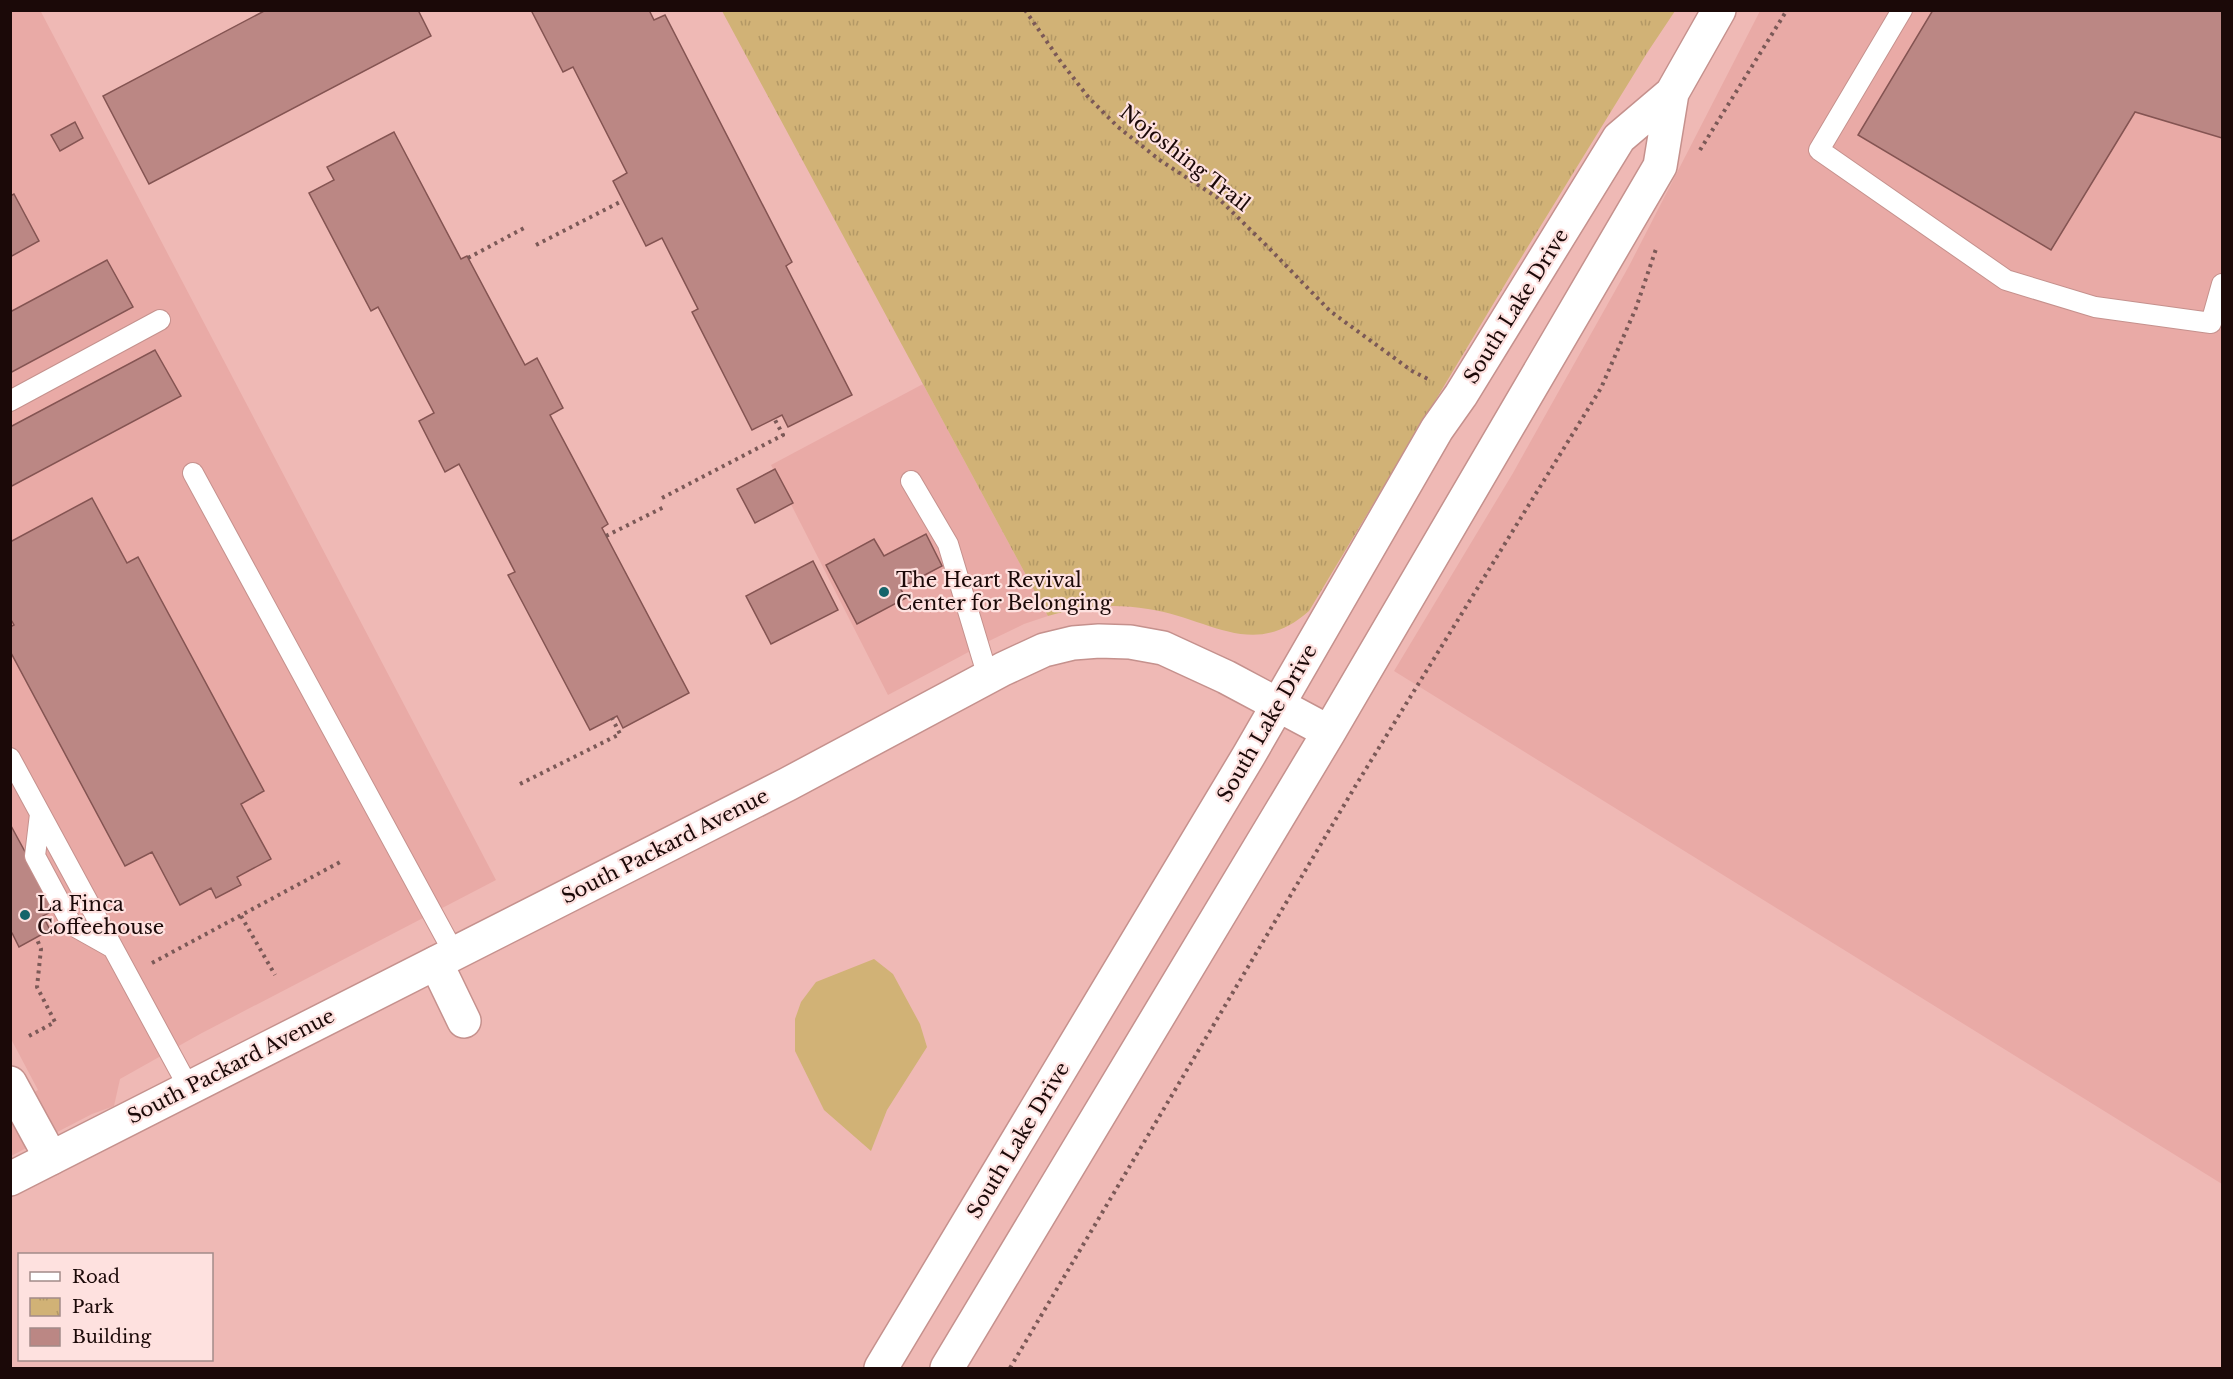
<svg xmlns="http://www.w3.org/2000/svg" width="2233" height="1379" font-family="'Libre Baskerville',serif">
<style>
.built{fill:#e9aaa6}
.grass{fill:#d1b276}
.park{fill:url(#park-tufts)}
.building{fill:#bb8784;stroke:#845452;stroke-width:1.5}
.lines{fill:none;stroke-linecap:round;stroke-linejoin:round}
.lane-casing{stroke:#c5918d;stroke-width:22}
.street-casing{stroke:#c5918d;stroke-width:36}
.secondary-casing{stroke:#c5918d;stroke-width:36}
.path{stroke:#7b5957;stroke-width:4;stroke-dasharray:3 4.5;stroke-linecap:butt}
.lane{stroke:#fff;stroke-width:20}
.street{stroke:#fff;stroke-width:33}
.secondary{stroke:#fff;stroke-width:33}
.poi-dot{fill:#15646a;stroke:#fee1df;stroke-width:2}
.labels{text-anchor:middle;stroke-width:4.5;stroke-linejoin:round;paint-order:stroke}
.street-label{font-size:20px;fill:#1b0908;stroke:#fee1df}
.poi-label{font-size:20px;fill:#1b0908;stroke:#fee1df;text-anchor:start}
</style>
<defs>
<pattern id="park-tufts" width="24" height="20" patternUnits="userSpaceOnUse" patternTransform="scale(1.5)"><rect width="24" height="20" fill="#d1b276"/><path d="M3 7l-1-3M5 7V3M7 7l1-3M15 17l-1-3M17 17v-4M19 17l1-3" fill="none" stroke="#b39865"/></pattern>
</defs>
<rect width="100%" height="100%" fill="#efb9b5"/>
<!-- built -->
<path class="built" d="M40,10l456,870 -296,154 -80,45 -6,27 -22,8 -81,42v-51l27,-15 -28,-53v-1026z
M1760,11h462v1173l-828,-513 119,-198 116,-207z
M923,384l125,232 -24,8 -33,16 -103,55 -117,-230z"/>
<!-- grass -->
<path class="grass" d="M874,959l19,15 27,50 7,23 -40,63 -16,41 -47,-41 -29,-59v-32l6,-17 15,-20z"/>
<!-- park -->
<path class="park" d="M722,11h953l-28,42 -134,218 -204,340c-56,50 -99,7 -161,-2 -34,-6 -67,-3 -100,7z"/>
<!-- building -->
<path class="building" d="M266,10h152l13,26 -282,148 -46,-88z
M531,10h118l5,10 11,-5 127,247 -6,4 66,129 -64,32 -6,-12 -30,15 -60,-118 6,-3 -36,-71 -16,8 -33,-65 14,-8 -54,-106 -10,5z
M1933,10h289v128l-87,-26 -84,138 -193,-115z
M75,122l8,16 -23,13 -9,-16z
M394,132l67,127 6,-3 58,109 12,-7 26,50 -13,7 58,109 -6,4 87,165 -66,35 -6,-12 -27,14 -82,-155 7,-3 -56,-108 -14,8 -26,-51 15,-8 -56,-106 -7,4 -62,-118 25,-13 -7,-13z
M14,194l25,47 -29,16v-61z
M107,260l26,47 -123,66v-61z
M155,350l26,46 -171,91v-60z
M775,469l18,34 -38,20 -18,-34z
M92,498l35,65 11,-6 126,234 -23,13 30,55 -34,18 4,8 -25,13 -5,-10 -31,17 -28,-53 -27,14 -115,-215v-24l4,-2 -4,-7v-76z
M926,534l16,32 -42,22 6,10 -49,26 -31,-59 48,-26 10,17z
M813,561l25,49 -67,34 -25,-48z
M10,824l46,85 -13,7 7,14 -31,17 -7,-14h-2z"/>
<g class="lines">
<defs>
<path id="lane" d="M1902,10l-83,140 187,130 89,27 116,16 11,-39
M10,401l150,-81
M193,473l261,480
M911,481l37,63 40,133
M10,758l179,330
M40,814l-5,42 37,69 41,23"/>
<path id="street" d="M436,963l28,58
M10,1083l41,75"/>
<path id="secondary" d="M10,1179l778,-395 215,-115 41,-19 29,-7 26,-2 31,1 33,6 63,29 103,55
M881,1368l368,-613 188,-326 24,-34 158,-257 53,-45 47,-83
M947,1368l382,-636 331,-566 12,-73"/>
</defs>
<!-- lane casing -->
<use href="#lane" class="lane-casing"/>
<!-- street casing -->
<use href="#street" class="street-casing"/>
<!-- secondary casing -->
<use href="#secondary" class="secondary-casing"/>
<!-- path -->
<path class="path" d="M1025,10l36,52 28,36 29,29 43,34 57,37 49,48 63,65 82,60 18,9
M1700,150l87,-140
M536,245l86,-44
M468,258l58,-31
M662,498l121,-63 -9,-17
M606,536l60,-30
M520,784l100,-50 -8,-16
M241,916l34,59
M152,963l190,-102
M29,1036l26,-14 -18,-35 4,-38 -5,-12
M1010,1368l346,-583 245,-397 35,-80 20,-59"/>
<!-- lane -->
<use href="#lane" class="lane"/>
<!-- street -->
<use href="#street" class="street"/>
<!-- secondary -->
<use href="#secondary" class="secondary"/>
</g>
<!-- markers -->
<g class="poi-dot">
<circle cx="884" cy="592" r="6"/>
<circle cx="25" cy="915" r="6"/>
</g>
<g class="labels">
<!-- street labels -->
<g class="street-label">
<text transform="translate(1185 158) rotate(38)" y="7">Nojoshing Trail</text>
<text transform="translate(1516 306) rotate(-58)" y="7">South Lake Drive</text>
<text transform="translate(1267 723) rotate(-60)" y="7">South Lake Drive</text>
<text transform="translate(665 846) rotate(-27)" y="7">South Packard Avenue</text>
<text transform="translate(231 1066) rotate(-27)" y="7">South Packard Avenue</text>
<text transform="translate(1018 1140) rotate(-59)" y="7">South Lake Drive</text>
</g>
<!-- poi labels -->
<g class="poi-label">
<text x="896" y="587">The Heart Revival<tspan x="896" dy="23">Center for Belonging</tspan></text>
<text x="37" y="911">La Finca<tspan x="37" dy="23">Coffeehouse</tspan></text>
</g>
</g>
<!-- border -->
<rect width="2233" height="1379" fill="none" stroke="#1b0908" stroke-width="24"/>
<!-- legend -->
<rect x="18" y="1253" width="195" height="108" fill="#fee1df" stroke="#a38b89" stroke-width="1.5"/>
<rect x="30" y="1272" width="30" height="9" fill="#ffffff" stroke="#a38b89" stroke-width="1.5"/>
<text x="72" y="1283" font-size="18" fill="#1b0908">Road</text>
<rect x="30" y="1298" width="30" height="18" fill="url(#park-tufts)" stroke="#a38b89" stroke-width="1.5"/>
<text x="72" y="1313" font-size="18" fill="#1b0908">Park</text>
<rect x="30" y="1328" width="30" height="18" fill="#bb8784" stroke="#a38b89" stroke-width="1.5"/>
<text x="72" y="1343" font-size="18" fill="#1b0908">Building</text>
</svg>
